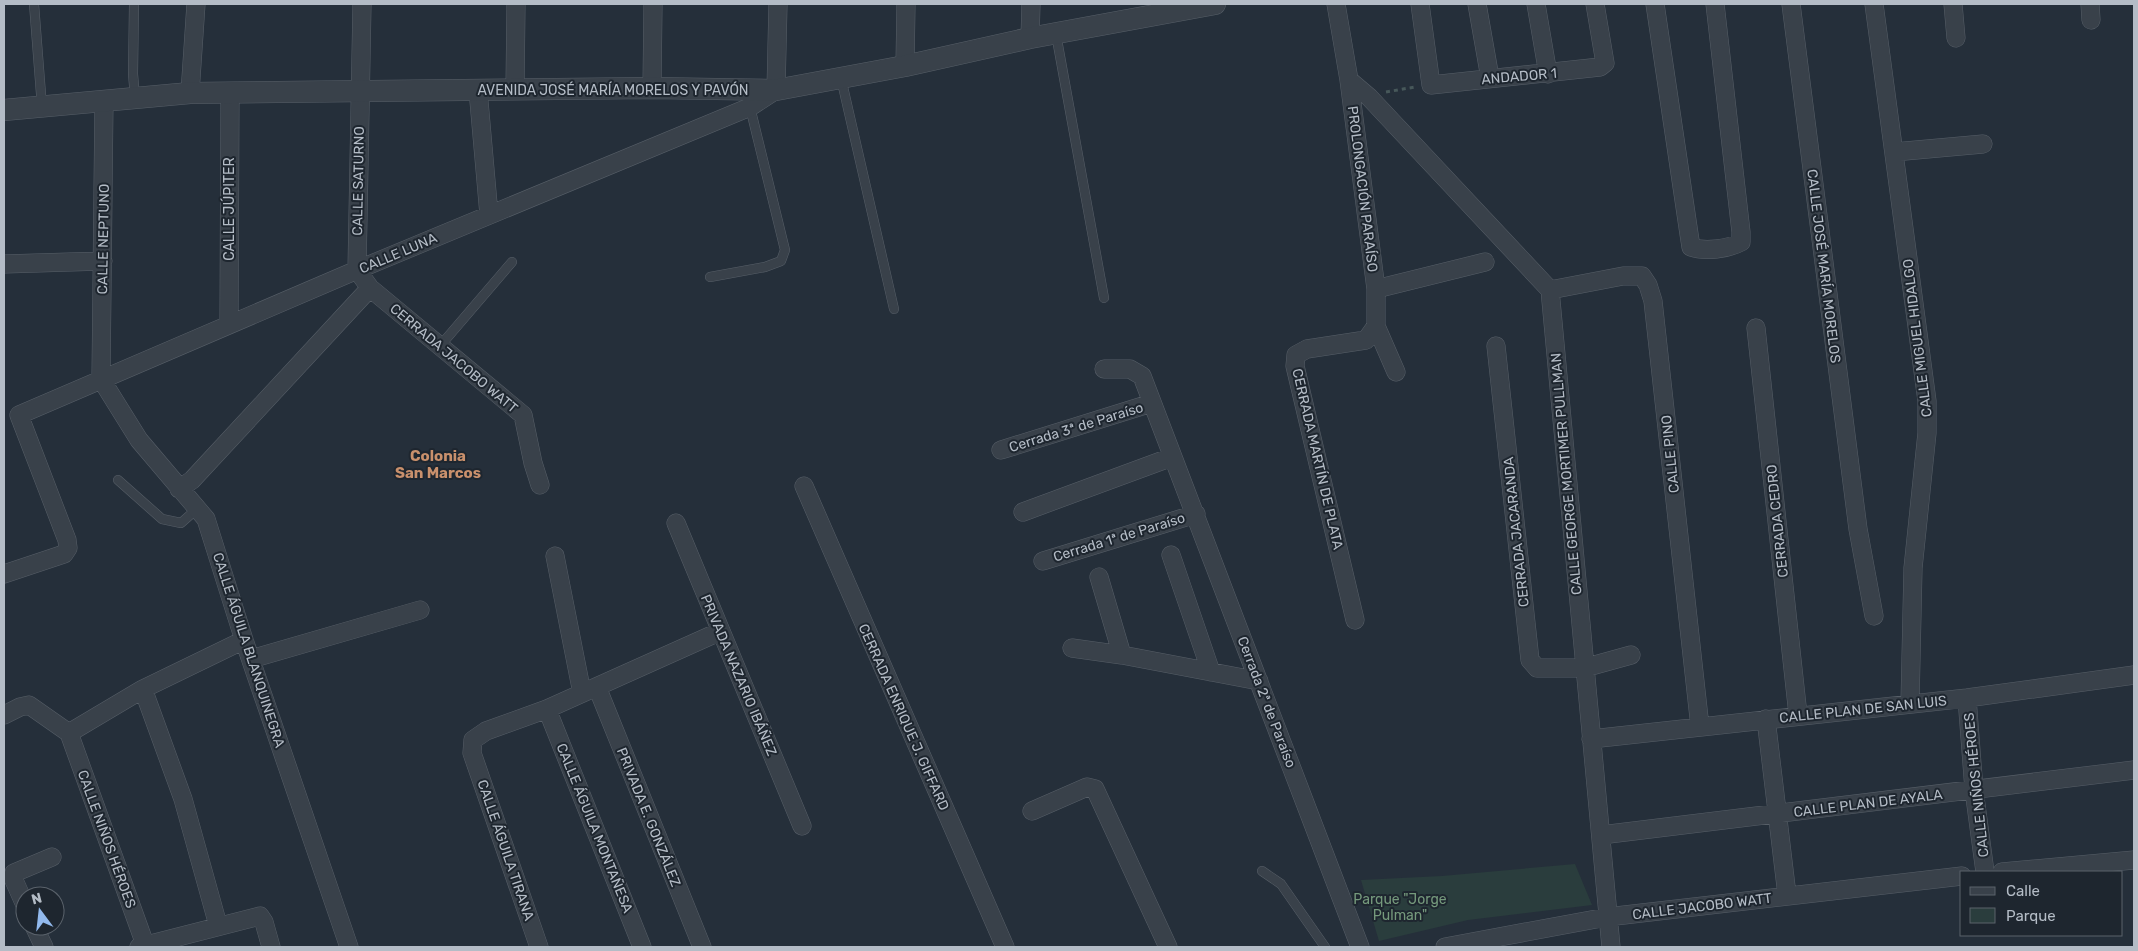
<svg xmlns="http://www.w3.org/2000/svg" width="2138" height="951" font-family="Rubik,sans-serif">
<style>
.green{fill:#2a3d3d}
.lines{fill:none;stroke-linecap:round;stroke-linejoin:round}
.service-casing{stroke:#575f68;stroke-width:10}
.minor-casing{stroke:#575f68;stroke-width:19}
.tertiary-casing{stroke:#575f68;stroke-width:22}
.path{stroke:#47585a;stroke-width:3;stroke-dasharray:4 4;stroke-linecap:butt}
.service{stroke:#39414a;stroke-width:9}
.minor{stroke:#39414a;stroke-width:18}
.tertiary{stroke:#39414a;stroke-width:21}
.labels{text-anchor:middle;stroke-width:4;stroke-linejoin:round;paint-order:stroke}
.street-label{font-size:14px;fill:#b4bcc6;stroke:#1e262f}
.park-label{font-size:14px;fill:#75997c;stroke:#1e262f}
.neighbourhood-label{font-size:15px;font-weight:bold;fill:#c9906c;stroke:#1e262f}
</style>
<rect width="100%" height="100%" fill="#252f3a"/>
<!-- green -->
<path class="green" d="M1575,864l17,41 -124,15 -89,21 -18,-61 81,-4z"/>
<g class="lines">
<defs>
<path id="service" d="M34,4l8,103
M134,4l-1,70 2,23
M1056,34l48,264
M841,78l53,231
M710,277l55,-10 16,-6 4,-11 -35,-143
M440,346l72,-84
M118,480l44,39 19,4 17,-15
M1262,871l19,13 44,63"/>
<path id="minor" d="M362,4l-5,266 13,18 153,127 10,48 7,22
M1336,4l13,76 27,209v37l20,46
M1420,4l11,81 169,-18 5,-4 -10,-59
M1477,4l13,74
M1536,4l12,70
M1655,4l34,230 2,13c14,5 37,2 50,-5v-10l-26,-228
M1791,4l67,525 16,87
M1874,4l53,397v32l-14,135 -3,135
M1953,4l3,34
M2090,4l1,16
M1030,38l1,-34
M905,66l1,-62
M1349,80l20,17 181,193 61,657
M652,88l1,-84
M515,89l1,-85
M478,90l11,125
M190,93l6,-89
M104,100l-3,279 38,61 67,79 38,121 105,307
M1894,152l89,-8
M4,264l99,-3
M1376,289l109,-27
M1550,290l73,-14h19l6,9 5,16 47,426
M229,324l1,-231
M1756,328l42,387
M1496,346l34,314 7,8h47l47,-13
M1104,369h26l12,7 218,571
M19,415l338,-145 393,-163 26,-17 2,-86
M1001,450l151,-47
M804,486l201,461
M179,489l13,-9 178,-192
M1023,512l149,-55
M676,523l126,303
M1171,555l40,117
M555,556l27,137
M1043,561l153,-47
M4,574l60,-20 4,-6 -1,-8 -48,-125
M1099,577l23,78
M1355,620l-60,-254 1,-11 11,-6 59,-9 10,-14
M1072,648l50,7 137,26
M251,659l169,-49
M597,687l105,260
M143,689l40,110 35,126
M1967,698l7,92 11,82
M547,709l95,238
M4,715l16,-8 9,-2 40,28
M1766,719l21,176
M69,733l77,214
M69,733l74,-44 101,-49
M1591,739l376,-41 167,-23
M1032,811l55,-24 8,2 73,158
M1601,835l533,-65
M2002,872l132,-12
M25,905l-12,-27 1,-5 38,-16
M34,926l10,21
M139,947l121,-31 4,6 7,25
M539,947l-67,-194 1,-13 13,-9 61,-22 174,-78
M1445,947l162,-30 355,-41"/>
<path id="tertiary" d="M4,110l186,-17 462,-5 124,2 129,-24 125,-28 185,-34"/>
</defs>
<!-- service casing -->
<use href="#service" class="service-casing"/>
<!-- minor casing -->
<use href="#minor" class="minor-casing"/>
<!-- tertiary casing -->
<use href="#tertiary" class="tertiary-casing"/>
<!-- path -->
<path class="path" d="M1386,92l29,-5"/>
<!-- service -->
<use href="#service" class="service"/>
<!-- minor -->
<use href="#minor" class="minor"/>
<!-- tertiary -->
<use href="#tertiary" class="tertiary"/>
</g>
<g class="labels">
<!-- street labels -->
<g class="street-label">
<text transform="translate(1519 76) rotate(-5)" y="5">ANDADOR 1</text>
<text x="613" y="95">AVENIDA JOSÉ MARÍA MORELOS Y PAVÓN</text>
<text transform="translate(358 181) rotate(-89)" y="5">CALLE SATURNO</text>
<text transform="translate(1363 189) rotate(83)" y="5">PROLONGACIÓN PARAÍSO</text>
<text transform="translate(229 209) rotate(-90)" y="5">CALLE JÚPITER</text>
<text transform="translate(103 239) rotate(-89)" y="5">CALLE NEPTUNO</text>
<text transform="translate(398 253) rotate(-23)" y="5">CALLE LUNA</text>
<text transform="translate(1824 266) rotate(83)" y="5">CALLE JOSÉ MARÍA MORELOS</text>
<text transform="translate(1917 338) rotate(-97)" y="5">CALLE MIGUEL HIDALGO</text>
<text transform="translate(454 358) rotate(40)" y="5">CERRADA JACOBO WATT</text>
<text transform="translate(1076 427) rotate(-17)" y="5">Cerrada 3ª de Paraíso</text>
<text transform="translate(1670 454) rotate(-96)" y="5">CALLE PINO</text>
<text transform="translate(1318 459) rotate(77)" y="5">CERRADA MARTÍN DE PLATA</text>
<text transform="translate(1566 474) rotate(-95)" y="5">CALLE GEORGE MORTIMER PULLMAN</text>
<text transform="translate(1777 521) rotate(-96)" y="5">CERRADA CEDRO</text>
<text transform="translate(1516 532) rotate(-96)" y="5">CERRADA JACARANDA</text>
<text transform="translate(1119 537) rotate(-17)" y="5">Cerrada 1ª de Paraíso</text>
<text transform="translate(249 650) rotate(72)" y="5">CALLE ÁGUILA BLANQUINEGRA</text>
<text transform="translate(739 675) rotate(67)" y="5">PRIVADA NAZARIO IBÁÑEZ</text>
<text transform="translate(1267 702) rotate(69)" y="5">Cerrada 2ª de Paraíso</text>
<text transform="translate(1863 709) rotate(-6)" y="5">CALLE PLAN DE SAN LUIS</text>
<text transform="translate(904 717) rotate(66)" y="5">CERRADA ENRIQUE J. GIFFARD</text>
<text transform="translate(1976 785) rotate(-96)" y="5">CALLE NIÑOS HÉROES</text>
<text transform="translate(1868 803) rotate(-7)" y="5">CALLE PLAN DE AYALA</text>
<text transform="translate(649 817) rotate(68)" y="5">PRIVADA E. GONZÁLEZ</text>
<text transform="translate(595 828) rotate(68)" y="5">CALLE ÁGUILA MONTAÑESA</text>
<text transform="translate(107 839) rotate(70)" y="5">CALLE NIÑOS HÉROES</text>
<text transform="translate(506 850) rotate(71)" y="5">CALLE ÁGUILA TIRANA</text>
<text transform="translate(1702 906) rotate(-7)" y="5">CALLE JACOBO WATT</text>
</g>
<!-- park labels -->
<g class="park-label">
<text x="1400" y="904">Parque "Jorge<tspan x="1400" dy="16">Pulman"</tspan></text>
</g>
<!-- neighbourhood labels -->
<g class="neighbourhood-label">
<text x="438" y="461">Colonia<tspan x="438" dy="17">San Marcos</tspan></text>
</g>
</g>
<!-- border -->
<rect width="2138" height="951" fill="none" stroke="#b4bcc6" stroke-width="10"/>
<!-- legend -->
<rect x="1960" y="871" width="162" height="65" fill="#1e262f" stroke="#5a626b"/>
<rect x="1970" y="887" width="25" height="8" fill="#39414a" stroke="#5a626b"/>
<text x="2006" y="896" font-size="15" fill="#b4bcc6">Calle</text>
<rect x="1970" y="908" width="25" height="15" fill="#2a3d3d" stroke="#5a626b"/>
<text x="2006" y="921" font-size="15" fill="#b4bcc6">Parque</text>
<!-- north arrow -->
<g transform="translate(40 911) rotate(345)"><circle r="24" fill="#1e262f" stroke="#5a626b"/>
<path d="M0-4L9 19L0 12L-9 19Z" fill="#92b9ed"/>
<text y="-8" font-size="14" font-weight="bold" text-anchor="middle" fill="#b4bcc6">N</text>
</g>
</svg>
